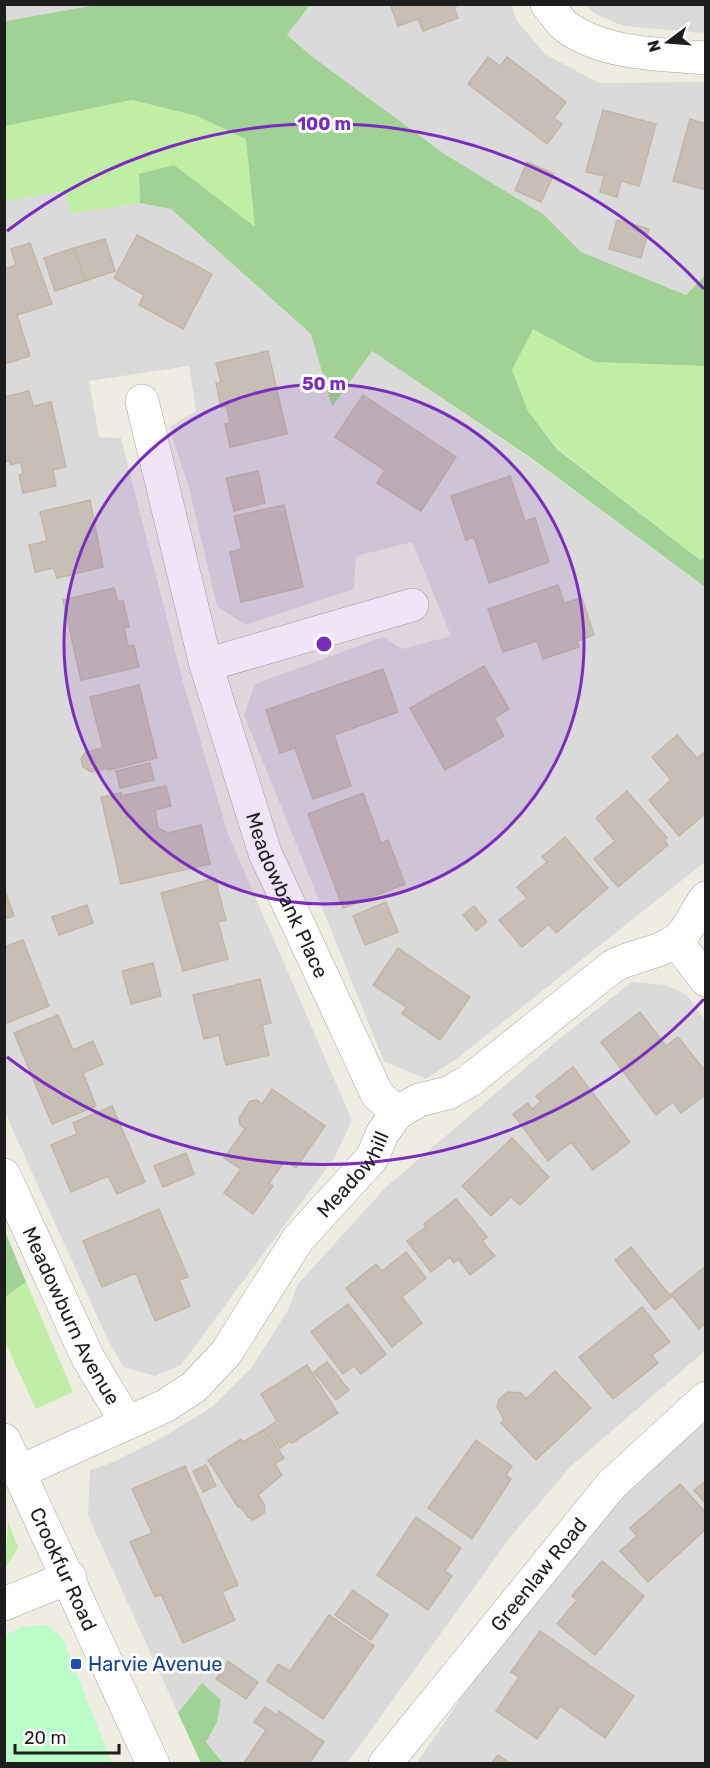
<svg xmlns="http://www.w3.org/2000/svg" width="710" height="1768" font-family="Rubik,sans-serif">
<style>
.residential{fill:#dbdada}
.grass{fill:#bfeea4}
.forest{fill:#9fd294}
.park{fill:#bbfdc8}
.building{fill:#c7bfb5;stroke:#c2b5a4;stroke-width:1.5}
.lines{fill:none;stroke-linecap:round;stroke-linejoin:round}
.minor-casing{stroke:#a4a4a4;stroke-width:34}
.tertiary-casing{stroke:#a4a4a4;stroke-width:34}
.minor{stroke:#fff;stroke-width:33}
.tertiary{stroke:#fff;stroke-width:33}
.ring{fill:none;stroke:#7b2cbf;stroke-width:3}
.transit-dot{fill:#1a4fb4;stroke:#fff;stroke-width:2}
.labels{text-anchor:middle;stroke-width:6;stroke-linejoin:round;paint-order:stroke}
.street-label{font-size:20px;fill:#1d1d1d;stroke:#fff}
.transit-label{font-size:20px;fill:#164399;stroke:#fff;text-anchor:start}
.centre{fill:#7b2cbf;stroke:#fff;stroke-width:3}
.ring-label{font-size:18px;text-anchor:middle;font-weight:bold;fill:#7b2cbf;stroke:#fff;stroke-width:6;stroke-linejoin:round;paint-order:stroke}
</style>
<rect width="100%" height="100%" fill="#efede2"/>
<!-- residential -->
<path class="residential" d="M5,5h92l-92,16z
M310,5h201l6,16 28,33 54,29 106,-1v193l-19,20 -105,-43 -38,-38 -97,-59 -132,-97 -27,-23z
M585,5h120v28l-81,-7 -27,-11z
M66,191l5,22 69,-10 31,6 140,125 21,73 40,-56 159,108 174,128v275l-250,198 -29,19 -42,-18 -140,-346 11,-31 128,-47 19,12 49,-13 -39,-94 -56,14 -2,33 -109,36 -28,-19 -28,-118 -20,-61 27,-16 -7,-45 -100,15 10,56 22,1 62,244 45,152 124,286 -17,37 -154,208 -26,11 -32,-9 -16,-29 -102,-225 -1,-912z
M632,982l34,3 21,10 18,25v331l-134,115 -59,69 -165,228h-124l-17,-21 11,-20 -15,-39 -24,30 -90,-197 2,-46 21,-7 54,-27 47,-29 40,-40 36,-57 10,-26 88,-97 172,-147z
M705,1423v340l-289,1 50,-73 102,-139 68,-71z"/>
<!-- grass -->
<path class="grass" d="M132,100l65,16 50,23 9,89 -117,-54 1,29 -69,10 -6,-22 -60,10v-75z
M533,328l61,34 111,4v192l-5,2 -143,-112 -29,-37 -16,-41z
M26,1282l47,110 -37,17 -31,-67v-45z
M8,1522l10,25 -13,22z"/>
<!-- forest -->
<path class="forest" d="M97,5h213l-23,30 27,23 132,97 97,59 38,38 105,43 19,-20v91l-111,-4 -61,-33 -21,41 16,41 29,38 143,111 5,-2v29l-174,-129 -159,-107 -40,56 -21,-73 -140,-125 -31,-6 -1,-29 35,-9 81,62 -9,-88 -49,-23 -65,-16 -127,26v-105z
M4,1229l22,53 -21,15h-1z
M202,1683l19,17 -4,22 -11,20 17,21h-22l-23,-50z"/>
<!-- park -->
<path class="park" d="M46,1625l16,13 50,125h-107v-128l17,-8z"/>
<!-- building -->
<path class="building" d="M390,4h72l-8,3 4,11 -35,13 -5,-12 -20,7z
M488,57l12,9 7,-9 59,45 -12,16 8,6 -15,20 -79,-60z
M603,110l53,14 -17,62 -18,-5 -4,16 -17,-5 4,-16 -18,-4z
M690,119l16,5v66l-33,-9z
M527,162l27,12 -13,28 -26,-12z
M617,220l32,9 -8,29 -32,-9z
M137,235l75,39 -29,55 -44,-24 5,-10 -30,-17z
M105,239l10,32 -30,10 -11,-33z
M30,243l22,61 -35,11 13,41 -26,8v-95l12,-4 -5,-16z
M74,248l11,33 -30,10 -11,-33z
M268,351l19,83 -57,13 -5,-23 5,-1 -4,-17 -5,1 -5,-24 5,-1 -5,-19z
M29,391l4,15 18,-4 15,65 -13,3 3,16 -33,7 -4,-18 4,-1 -2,-12 -11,3v-4l-6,1v-65z
M363,395l93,62 -35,54 -44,-28 8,-13 -50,-33z
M258,471l7,32 -31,8 -8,-33z
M510,476l15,45 10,-3 14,44 -60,21 -15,-46 -8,3 -15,-44z
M90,500l13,67 -46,11 -3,-10 -19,4 -6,-27 18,-4 -7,-29z
M284,505l19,82 -62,15 -11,-50 12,-3 -8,-33z
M558,585l6,18 18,-5 12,37 -17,6 2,6 -36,12 -6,-18 -34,11 -15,-43z
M114,588l4,14 5,-1 6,26 -5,1 4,18 6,-1 5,22 -58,13 -18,-80z
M484,666l25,43 -15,9 10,18 -59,34 -35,-62z
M383,669l15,43 -64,23 17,51 -38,13 -18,-51 -15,5 -14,-43z
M139,685l18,73 -49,12v-2l-17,4 -8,-5 -2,-8 5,-7 17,-4 -13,-51z
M677,735l20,23 9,-7v62l-27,23 -30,-36 22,-20 -19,-23z
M150,763l4,17 -34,8 -4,-17z
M166,786l5,20 -16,4 3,18 10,5 33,-8 9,39 -89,20 -20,-87 20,-4v3z
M627,791l40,47 -3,2 4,5 -50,42 -24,-28 21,-18 -19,-23z
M363,793l18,50 7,-3 17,44 -62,24 -35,-94z
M565,837l43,51 -52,45 -7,-9 -27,23 -23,-27 28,-22 -10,-11 30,-25 -5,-5z
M215,878l11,42 -8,2 10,37 -45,12 -22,-78z
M4,888l10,28 -10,3z
M386,902l12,30 -33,13 -12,-29z
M87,905l6,18 -34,12 -7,-18z
M474,906l13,16 -11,9 -13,-16z
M23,940l26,66 -45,18v-77z
M398,948l72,49 -30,43 -38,-26 4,-7 -33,-22z
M153,963l8,33 -30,8 -9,-33z
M260,979l11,44 -9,2 7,30 -43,10 -7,-30 -15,4 -11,-44z
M640,1012l26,34 12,-9 28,35v22l-25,19 -8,-11 -17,13 -55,-73z
M58,1015l15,35 20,-9 10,23 -20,9 13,33 -44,18 -38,-91z
M573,1067l57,75 -37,28 -22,-28 -23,19 -35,-47 15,-11 4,6 9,-7 -5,-6z
M272,1089l53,37 -29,42 -11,-7 -16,22 4,3 -20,28 -29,-21 17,-24 -17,-11 21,-29 -5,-4 -1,-7 11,-17 7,-1 5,4z
M112,1106l33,76 -28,12 -9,-18 -37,16 -20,-47 26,-11 -4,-11z
M512,1138l37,39 -29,28 -9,-8 -20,19 -29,-30z
M186,1153l8,21 -31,13 -9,-21z
M456,1199l31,38 -5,4 13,15 -25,19 -12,-16 -4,4 -4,-6 -19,15 -24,-31 19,-14 -2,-3z
M159,1209l29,68 -9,3 11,26 -35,15 -19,-48 -34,14 -19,-46z
M631,1247l40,50 -16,13 -40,-50z
M406,1252l20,26 -24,19 20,26 -30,24 -46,-59 30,-24 6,7z
M706,1266v57l-7,6 -28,-35z
M348,1304l38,50 -25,20 -7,-8 -11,8 -32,-42z
M642,1307l28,35 -18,13 6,8 -45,36 -34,-42z
M327,1362l22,28 -13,10 -22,-28z
M307,1365l31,48 -46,30 -2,-2 -10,7 -13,-20 10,-7 -16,-27z
M555,1371l36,37 -55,52 -35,-37 3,-3 -7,-13 2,-7 8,-8 14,1 5,6z
M265,1429l19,29 -9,6 7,11 -24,20 7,11 -1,7 -11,7 -5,-3 -8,-11 -2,1 -30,-47 33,-21 2,3z
M476,1440l36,26 -6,9 5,4 -39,60 -44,-31z
M206,1465l10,21 -13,6 -10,-21z
M185,1466l53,119 -16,7 13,28 -52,23 -22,-49 -6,3 -25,-55 22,-9 -20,-44z
M706,1481v23l-12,-14z
M680,1484l26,29v16l-58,53 -28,-31 17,-15 -7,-8z
M416,1517l45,31 -16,23 7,5 -24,34 -51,-35z
M602,1561l42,35 -49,59 -38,-31 20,-24 -5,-4z
M353,1590l35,25 -17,25 -36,-25z
M329,1615l45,31 -51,73 -56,-38 11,-17 12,7z
M540,1631l94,65 -29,42 -45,-32 -23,33 -41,-28 23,-34 -8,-5z
M228,1661l30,21 -12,17 -30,-20z
M265,1707l12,8 2,-4 45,31 -15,22h-66l23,-34 -12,-8z
M498,1755l13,9h-20z"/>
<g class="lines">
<defs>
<g id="minor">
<path d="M547,4c6,7 11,16 18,22 39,29 95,28 141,32"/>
<path id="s1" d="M142,401l64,264 59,188 112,241 20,19"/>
<path d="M206,665l206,-60"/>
<path d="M676,941l30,39"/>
<path id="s2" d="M4,1175l84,183 39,65"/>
<path id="s3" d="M19,1472l146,-66 29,-19 32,-34 72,-114 74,-81 10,-24 15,-21 22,-13 29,-7 21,-12 144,-115c22,-12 49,-12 67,-29 11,-10 16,-27 26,-39"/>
<path d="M4,1604l66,-27"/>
<path id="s4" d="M385,1764l226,-279 95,-87"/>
</g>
<g id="tertiary">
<path id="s5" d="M4,1440l149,324"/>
</g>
</defs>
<!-- minor casing -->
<use href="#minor" class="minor-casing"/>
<!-- tertiary casing -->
<use href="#tertiary" class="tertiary-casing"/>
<!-- minor -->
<use href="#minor" class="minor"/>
<!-- tertiary -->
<use href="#tertiary" class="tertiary"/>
</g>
<!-- distance rings -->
<circle cx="324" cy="644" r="260" fill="#7b2cbf" fill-opacity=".12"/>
<g class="ring">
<circle cx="324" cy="644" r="260"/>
<path d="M704 999A520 520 0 0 1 7 1057M7 231A520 520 0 0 1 704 289"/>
</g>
<!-- markers -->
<rect class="transit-dot" x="70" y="1658" width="12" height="12" rx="3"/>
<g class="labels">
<!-- street labels -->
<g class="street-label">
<text dy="7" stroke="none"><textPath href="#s1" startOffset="516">Meadowbank Place</textPath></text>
<text dy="7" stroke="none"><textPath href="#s3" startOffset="462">Meadowhill</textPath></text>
<text dy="7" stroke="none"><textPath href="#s2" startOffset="156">Meadowburn Avenue</textPath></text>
<text dy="7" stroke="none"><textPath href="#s5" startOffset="142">Crookfur Road</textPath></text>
<text dy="7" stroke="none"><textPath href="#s4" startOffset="244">Greenlaw Road</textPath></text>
</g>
<!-- transit labels -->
<g class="transit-label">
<text x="88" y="1671">Harvie Avenue</text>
</g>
</g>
<circle cx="324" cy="644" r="9" class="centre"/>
<g class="ring-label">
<text x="324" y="130">100 m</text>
<text x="324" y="390">50 m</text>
</g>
<!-- border -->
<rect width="710" height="1768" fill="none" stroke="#1d1d1d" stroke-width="12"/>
<!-- north arrow -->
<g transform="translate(668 42) rotate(254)" stroke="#ffffff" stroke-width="4.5" paint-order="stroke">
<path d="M0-4.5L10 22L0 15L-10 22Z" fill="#1d1d1d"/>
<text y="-9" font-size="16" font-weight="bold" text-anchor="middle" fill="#1d1d1d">N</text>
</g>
<!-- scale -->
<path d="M15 1744v9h104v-9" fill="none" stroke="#1d1d1d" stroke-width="3"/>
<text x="24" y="1744" font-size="18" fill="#1d1d1d" stroke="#ffffff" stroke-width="4.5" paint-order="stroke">20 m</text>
</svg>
